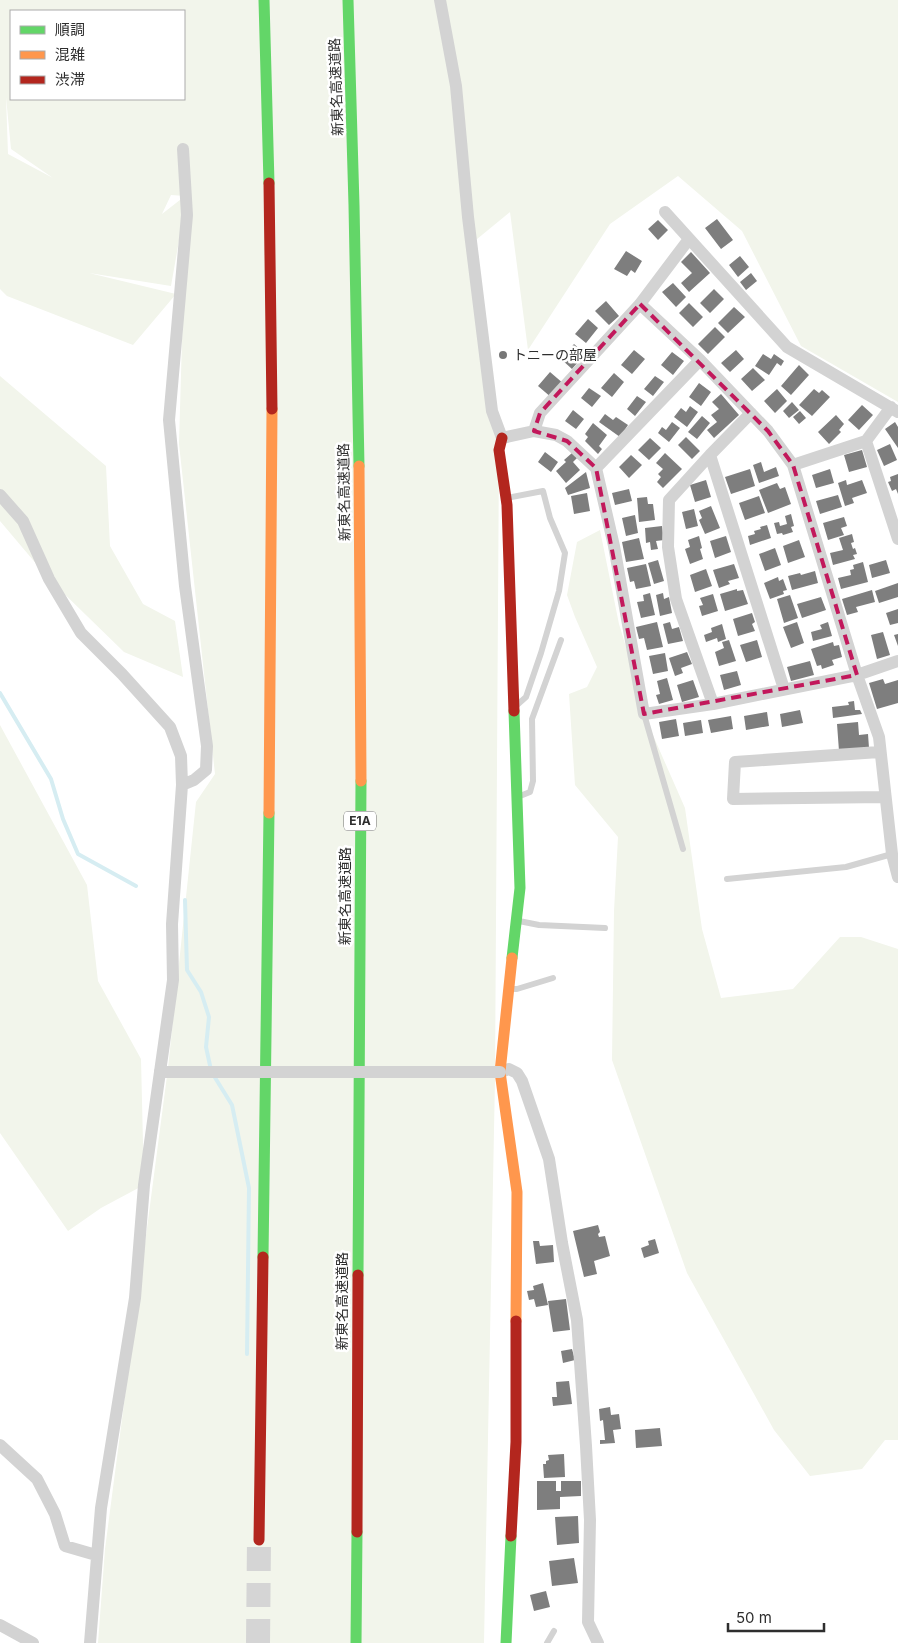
<svg xmlns="http://www.w3.org/2000/svg" width="898" height="1643" font-family="Inter,'Noto Sans JP',sans-serif">
<style>
.green{fill:#f2f5eb;fill-rule:evenodd}
.lines{fill:none;stroke-linecap:round;stroke-linejoin:round}
.stream{stroke:#d6edf2;stroke-width:4}
.building{fill:#7e7e7e}
.highway-tunnel{stroke:#d5d5d5;stroke-width:24;stroke-dasharray:24 12;stroke-linecap:butt}
.lane{stroke:#d3d3d3;stroke-width:6}
.street{stroke:#d3d3d3;stroke-width:12}
.fast{stroke:#63d668;stroke-width:11}
.slow{stroke:#ff974d;stroke-width:11}
.jam{stroke:#b3261e;stroke-width:11}
.street-bridge{stroke:#d3d3d3;stroke-width:12}
.marked{fill:none;stroke:#c2185b;stroke-width:4;stroke-dasharray:10 6;stroke-linejoin:round}
.poi-dot{fill:#777;stroke:#fff;stroke-width:2}
.labels{text-anchor:middle;stroke-width:5;stroke-linejoin:round;paint-order:stroke}
.shield{fill:#fff;stroke:#6d6d6d;stroke-width:1}
.shield-label{font-size:12px;font-weight:bold;fill:#2e2e2e}
.street-label{font-size:14px;fill:#2e2e2e;stroke:#fff}
.poi-label{font-size:14px;fill:#2e2e2e;stroke:#fff;text-anchor:start}
</style>
<rect width="100%" height="100%" fill="#fff"/>
<!-- green -->
<path class="green" d="M0,0h898v402l-97,-56 -59,-115 -64,-55 -68,48 -82,126 -18,-138 -39,32 28,206 -4,629 -11,564h-386l7,-94 63,-481 28,-266 19,-28 -36,-330 7,-243 -15,85 -82,-13 87,21 -43,51 -126,-49 -7,-7zM11,11h173v88h-173zM6,97l5,52 42,29 -45,-24zM171,195l14,1 -23,18z
M0,376l106,90 4,80 33,58 32,17 8,56 -59,-25 -75,-73 -49,-58z
M600,530l19,94 33,109 33,75 17,121 19,69 72,-9 47,-52h21l37,12v491h-13l-23,29 -52,7 -36,-46 -87,-157 -75,-213 2,-149 4,-74 -43,-52 -6,-91 18,-7 10,-20 -22,-50 -8,-22 10,-53z
M0,725l87,160 11,96 43,78 3,126 -43,23 -33,23 -68,-98z"/>
<g class="lines">
<!-- stream -->
<path class="stream" d="M0,693l51,86 12,40 15,35 58,32
M185,900l2,70 14,22 8,25 -3,30 5,23
M214,1076l18,29 17,83 -2,166"/>
</g>
<!-- building -->
<path class="building" d="M717,219l16,21 -12,9 -16,-21z
M658,220l10,10 -10,10 -10,-11z
M626,251l16,10 -7,12 -4,-3 -4,6 -13,-7z
M691,252l19,21 -21,19 -8,-9 11,-10 -11,-11z
M740,256l9,11 -11,10 -9,-12z
M751,273l6,8 -11,9 -6,-8z
M673,283l13,14 -10,10 -14,-15z
M714,289l10,10 -14,14 -10,-10z
M606,301l13,15 -10,9 -14,-14z
M689,303l14,14 -10,10 -14,-14z
M734,307l11,10 -17,16 -10,-10z
M588,319l10,9 -12,15 -11,-9z
M715,327l10,10 -17,17 -10,-10z
M574,344l11,10 -13,15 -11,-10z
M634,350l11,9 -13,15 -11,-9z
M736,350l8,9 -14,13 -9,-9z
M672,352l12,9 -11,14 -12,-10z
M763,354l8,5 3,-5 10,7 -3,5 -4,-3 -8,12 -14,-9z
M799,365l10,10 -18,20 -10,-9z
M753,368l12,12 -13,11 -11,-12z
M550,372l14,12 -12,14 -14,-12z
M614,373l10,9 -12,15 -11,-9z
M655,376l9,6 -11,14 -9,-7z
M699,383l12,9 -10,14 -12,-9z
M589,388l12,8 -9,11 -11,-9z
M777,389l10,12 -12,12 -11,-12z
M814,389l5,4 3,-3 8,7 -18,19 -13,-11z
M721,394l18,21 -25,23 -7,-8 10,-8 -6,-7 8,-6 -7,-7z
M637,396l9,6 -11,14 -8,-7z
M792,402l7,8 -10,8 -6,-7z
M862,405l11,10 -14,15 -11,-10z
M690,406l8,6 -11,15 -13,-10 7,-9 5,4z
M573,410l11,9 -8,10 -11,-8z
M800,411l6,7 -7,6 -6,-7z
M605,414l8,6 3,-3 12,8 -8,12 -21,-15z
M836,415l8,9 -5,6 2,2 -12,12 -11,-12z
M702,416l8,7 -13,16 -9,-7z
M672,422l8,6 -11,14 -11,-9 4,-6 4,3z
M895,422l3,5v21l-13,-19z
M593,423l14,12 -8,11 3,3 -4,5 -13,-13 3,-4 -3,-3z
M686,437l14,14 -8,8 -14,-14z
M650,438l11,10 -12,12 -11,-10z
M890,444l7,16 -13,6 -7,-16z
M862,450l5,17 -18,5 -5,-17z
M545,452l13,10 -7,10 -13,-10z
M572,453l5,5 -4,4 7,8 -14,13 -10,-12 10,-9 -2,-2z
M665,453l17,16 -19,19 -6,-6 4,-5 -3,-3 5,-5 -7,-6z
M631,455l11,10 -13,13 -10,-11z
M761,462l3,10 12,-5 3,9 -20,7 -6,-18z
M750,469l5,17 -24,8 -6,-17z
M830,469l4,14 -18,5 -4,-13z
M586,472l4,16 -22,7 -3,-7z
M898,474v20l-2,-5 -4,2 -4,-9 3,-1 -1,-4z
M706,480l5,17 -16,5 -5,-17z
M846,480l1,5 15,-5 5,13 -15,5 2,5 -9,3 -7,-23z
M777,483l3,6 5,-2 6,17 -23,9 -9,-23z
M629,489l3,12 -17,4 -3,-12z
M587,493l3,18 -16,3 -3,-18z
M838,495l4,12 -22,7 -4,-13z
M759,496l6,17 -20,7 -6,-17z
M647,497l1,7h5l2,16 -16,2 -2,-24z
M711,506l9,22 -15,6 -6,-14 3,-2 -3,-7z
M694,509l4,17 -12,3 -4,-17z
M791,514l3,12 -3,1 2,5 -10,3 -1,-2 -5,1 -3,-11 5,-1 1,4 7,-2 -2,-8z
M635,515l3,18 -12,3 -4,-18z
M844,517l3,9 -6,2 3,7 -16,5 -5,-17z
M767,525l4,13 -21,7 -2,-9 7,-2 -1,-3 7,-2 -1,-2z
M662,526l2,14 -8,1 2,8 -7,1 -1,-8 -4,1 -1,-15z
M852,534l2,8 -3,1 2,6 2,-1 2,6 -4,1 2,4 -22,6 -3,-12 13,-3 -4,-12z
M699,536l3,12 -2,1 3,10 -13,5 -5,-15 5,-2 -2,-7z
M726,536l5,16 -16,6 -5,-17z
M639,538l5,21 -18,3 -4,-20z
M799,540l6,17 -17,6 -5,-17z
M775,548l6,17 -16,6 -6,-17z
M658,560l6,21 -10,3 -6,-21z
M886,560l4,13 -18,5 -3,-13z
M863,562l5,20 -27,7 -3,-11 13,-3 -1,-5 4,-1 -1,-4z
M646,564l5,22 -15,3 -2,-8 -4,1 -3,-14z
M734,564l5,14 -11,3 2,3 -11,4 -6,-18z
M706,569l6,17 -17,6 -5,-17z
M815,571l3,12 -26,7 -4,-14 12,-3 1,2z
M778,577l1,4 4,-2 4,11 -4,1 1,3 -14,5 -6,-16z
M898,583v14l-19,6 -4,-12z
M737,589v2l6,-1 5,14 -23,7 -5,-17z
M872,590l3,12 -19,5 2,5 -11,3 -5,-16z
M650,593l5,22 -14,3 -4,-16 7,-1 -1,-6z
M663,593l1,6 5,-2 3,16 -12,3 -4,-21z
M713,594l5,17 -16,5 -3,-10 4,-1 -3,-7z
M790,595l8,23 -14,5 -7,-24z
M821,597l5,13 -24,8 -5,-14z
M898,609v14l-8,2 -4,-12z
M752,613l3,9 -3,2 3,7 -17,5 -5,-17z
M657,622l6,25 -16,3 -3,-12 -5,1 -3,-12z
M670,622l2,7 7,-2 4,14 -15,3 -5,-20z
M797,622l7,21 -13,5 -8,-21z
M828,622l4,14 -19,5 -2,-9 11,-3 -2,-4z
M722,624l4,15 -8,3 -1,-4 -11,4 -2,-7 8,-3 -1,-4z
M883,632l7,23 -13,4 -6,-24z
M898,634v12l-4,-11z
M729,640l7,21 -17,5 -4,-14 9,-4 -2,-6z
M757,640l5,17 -16,5 -6,-17z
M833,642l1,4 5,-1 3,12 -10,3 2,5 -12,4 -1,-4 -4,1 -6,-17z
M687,652l5,12 -11,4 2,5 -8,3 -6,-18z
M665,653l3,18 -15,3 -4,-18z
M810,661l4,14 -23,6 -4,-14z
M737,671l4,14 -17,5 -4,-15z
M667,678l6,22 -14,4 -3,-9 4,-1 -3,-13z
M883,679l2,5 13,-4v23l-21,6 -8,-26z
M693,680l6,17 -17,5 -5,-17z
M854,701l1,9h5l2,4 -29,4 -1,-11 17,-2 -1,-3z
M800,710l3,13 -21,4 -2,-13z
M767,712l2,14 -23,4 -2,-14z
M731,716l2,13 -22,4 -3,-13z
M676,719l3,17 -17,3 -3,-17z
M701,720l2,13 -18,3 -2,-13z
M858,722l1,13 9,-1 1,14 -30,3 -2,-27z
M598,1225l2,7 -2,2 1,3 6,-1 5,20 -16,5 3,13 -13,3 -11,-46z
M655,1239l4,14 -15,5 -3,-10 8,-3 -1,-4z
M533,1241h6l1,5 13,-1 1,17 -18,2z
M543,1283l5,22 -12,2 -2,-8 -5,1 -2,-9 7,-1 -1,-4z
M566,1299l4,31 -17,2 -5,-31z
M572,1349l3,11 -12,3 -2,-12z
M569,1381l3,23 -19,2 -1,-9h5l-1,-15z
M610,1407l1,8 8,-1 2,15 -8,1 2,13 -15,1v-4h5l-2,-20 -3,1 -1,-12z
M660,1428l2,18 -26,2 -1,-18z
M564,1454l1,23 -21,1 -1,-14h3v-3l3,-1 -1,-5z
M537,1481h19v10h5v-10h20v15l-21,1v12l-23,1z
M578,1516l1,27 -22,2 -2,-28z
M574,1558l4,25 -26,3 -3,-25z
M546,1591l4,16 -16,4 -4,-16z"/>
<g class="lines">
<!-- highway-tunnel -->
<path class="highway-tunnel" d="M258,1643l1,-103"/>
<!-- lane -->
<path class="lane" d="M507,498l36,-7 7,27 15,35 -6,38 -18,62 -15,44 -9,8
M644,714l39,135
M520,796l10,-4 3,-11 -1,-62 29,-79
M727,879l119,-12 46,-13
M519,921l20,4 66,3
M511,989h6l36,-11
M547,1643l7,-12"/>
<!-- street -->
<path class="street" d="M440,0l16,86 12,131 24,194 10,27 32,-7 22,4 11,6 29,27 18,78 30,168 69,-10 144,-29 41,-14
M665,212l122,135 111,65
M640,304l60,56 68,71 25,34 64,210 22,62 13,117 6,23
M751,413l-41,42 74,234
M534,431l6,-18 100,-109 49,-65
M866,441l32,98
M710,455l-41,45 -1,47 8,52 37,105
M793,465l73,-24 25,-34
M596,468l104,-108
M0,495l23,26 26,58 32,54 41,41 48,53 11,29 1,29 -10,139 1,56 -29,205 -9,113 -34,210 -11,135
M879,752l-144,10 -2,37 152,-2
M182,785l12,-5 12,-10 1,-24 -22,-160 -16,-166 18,-205 -4,-66
M500,1072l9,-3 8,4 5,8 27,78 13,84 15,77 9,126 4,74 -2,102 10,21
M0,1445l37,34 18,35 10,32 31,9
M0,1625l33,18"/>
<!-- fast -->
<path class="fast" d="M264,0l5,183
M348,0l6,205 5,261
M512,958l8,-70 -6,-177
M263,1257l6,-444
M358,1275l3,-494
M356,1643l1,-111
M506,1643l5,-107"/>
<!-- slow -->
<path class="slow" d="M359,466l2,315
M269,813l3,-404
M512,958l-12,114 17,120 -1,129"/>
<!-- jam -->
<path class="jam" d="M269,183l3,226
M502,438l-3,12 8,55 7,206
M357,1532l1,-257
M511,1536l5,-94v-121
M259,1540l4,-283"/>
<!-- street-bridge -->
<path class="street-bridge" d="M160,1072h340"/>
</g>
<!-- marked area -->
<path class="marked" d="M640,304l128,127 25,34 64,210 -213,39 -48,-246 -29,-27 -33,-10 6,-18z"/>
<!-- markers -->
<circle class="poi-dot" cx="503" cy="355" r="5"/>
<g class="labels">
<!-- shield labels -->
<rect class="shield" x="344" y="811.5" width="32" height="19" rx="4"/>
<g class="shield-label">
<text x="360" y="825">E1A</text>
</g>
<!-- street labels -->
<g class="street-label">
<text transform="translate(336 87) rotate(-92)" y="5">新東名高速道路</text>
<text transform="translate(344 492) rotate(-91)" y="5">新東名高速道路</text>
<text transform="translate(345 896) rotate(-90)" y="5">新東名高速道路</text>
<text transform="translate(342 1301) rotate(-90)" y="5">新東名高速道路</text>
</g>
<!-- poi labels -->
<g class="poi-label">
<text x="513" y="360">トニーの部屋</text>
</g>
</g>
<!-- legend -->
<rect x="10" y="10" width="175" height="90" fill="#ffffff" stroke="#ababab"/>
<rect x="20" y="26" width="25" height="8" fill="#63d668" stroke="#ababab"/>
<text x="55" y="35" font-size="15" fill="#2e2e2e">順調</text>
<rect x="20" y="51" width="25" height="8" fill="#ff974d" stroke="#ababab"/>
<text x="55" y="60" font-size="15" fill="#2e2e2e">混雑</text>
<rect x="20" y="76" width="25" height="8" fill="#b3261e" stroke="#ababab"/>
<text x="55" y="85" font-size="15" fill="#2e2e2e">渋滞</text>
<!-- scale -->
<path d="M728 1623v8h96v-8" fill="none" stroke="#2e2e2e" stroke-width="2.5"/>
<text x="736" y="1623" font-size="15" fill="#2e2e2e" stroke="#ffffff" stroke-width="4" paint-order="stroke">50 m</text>
</svg>
